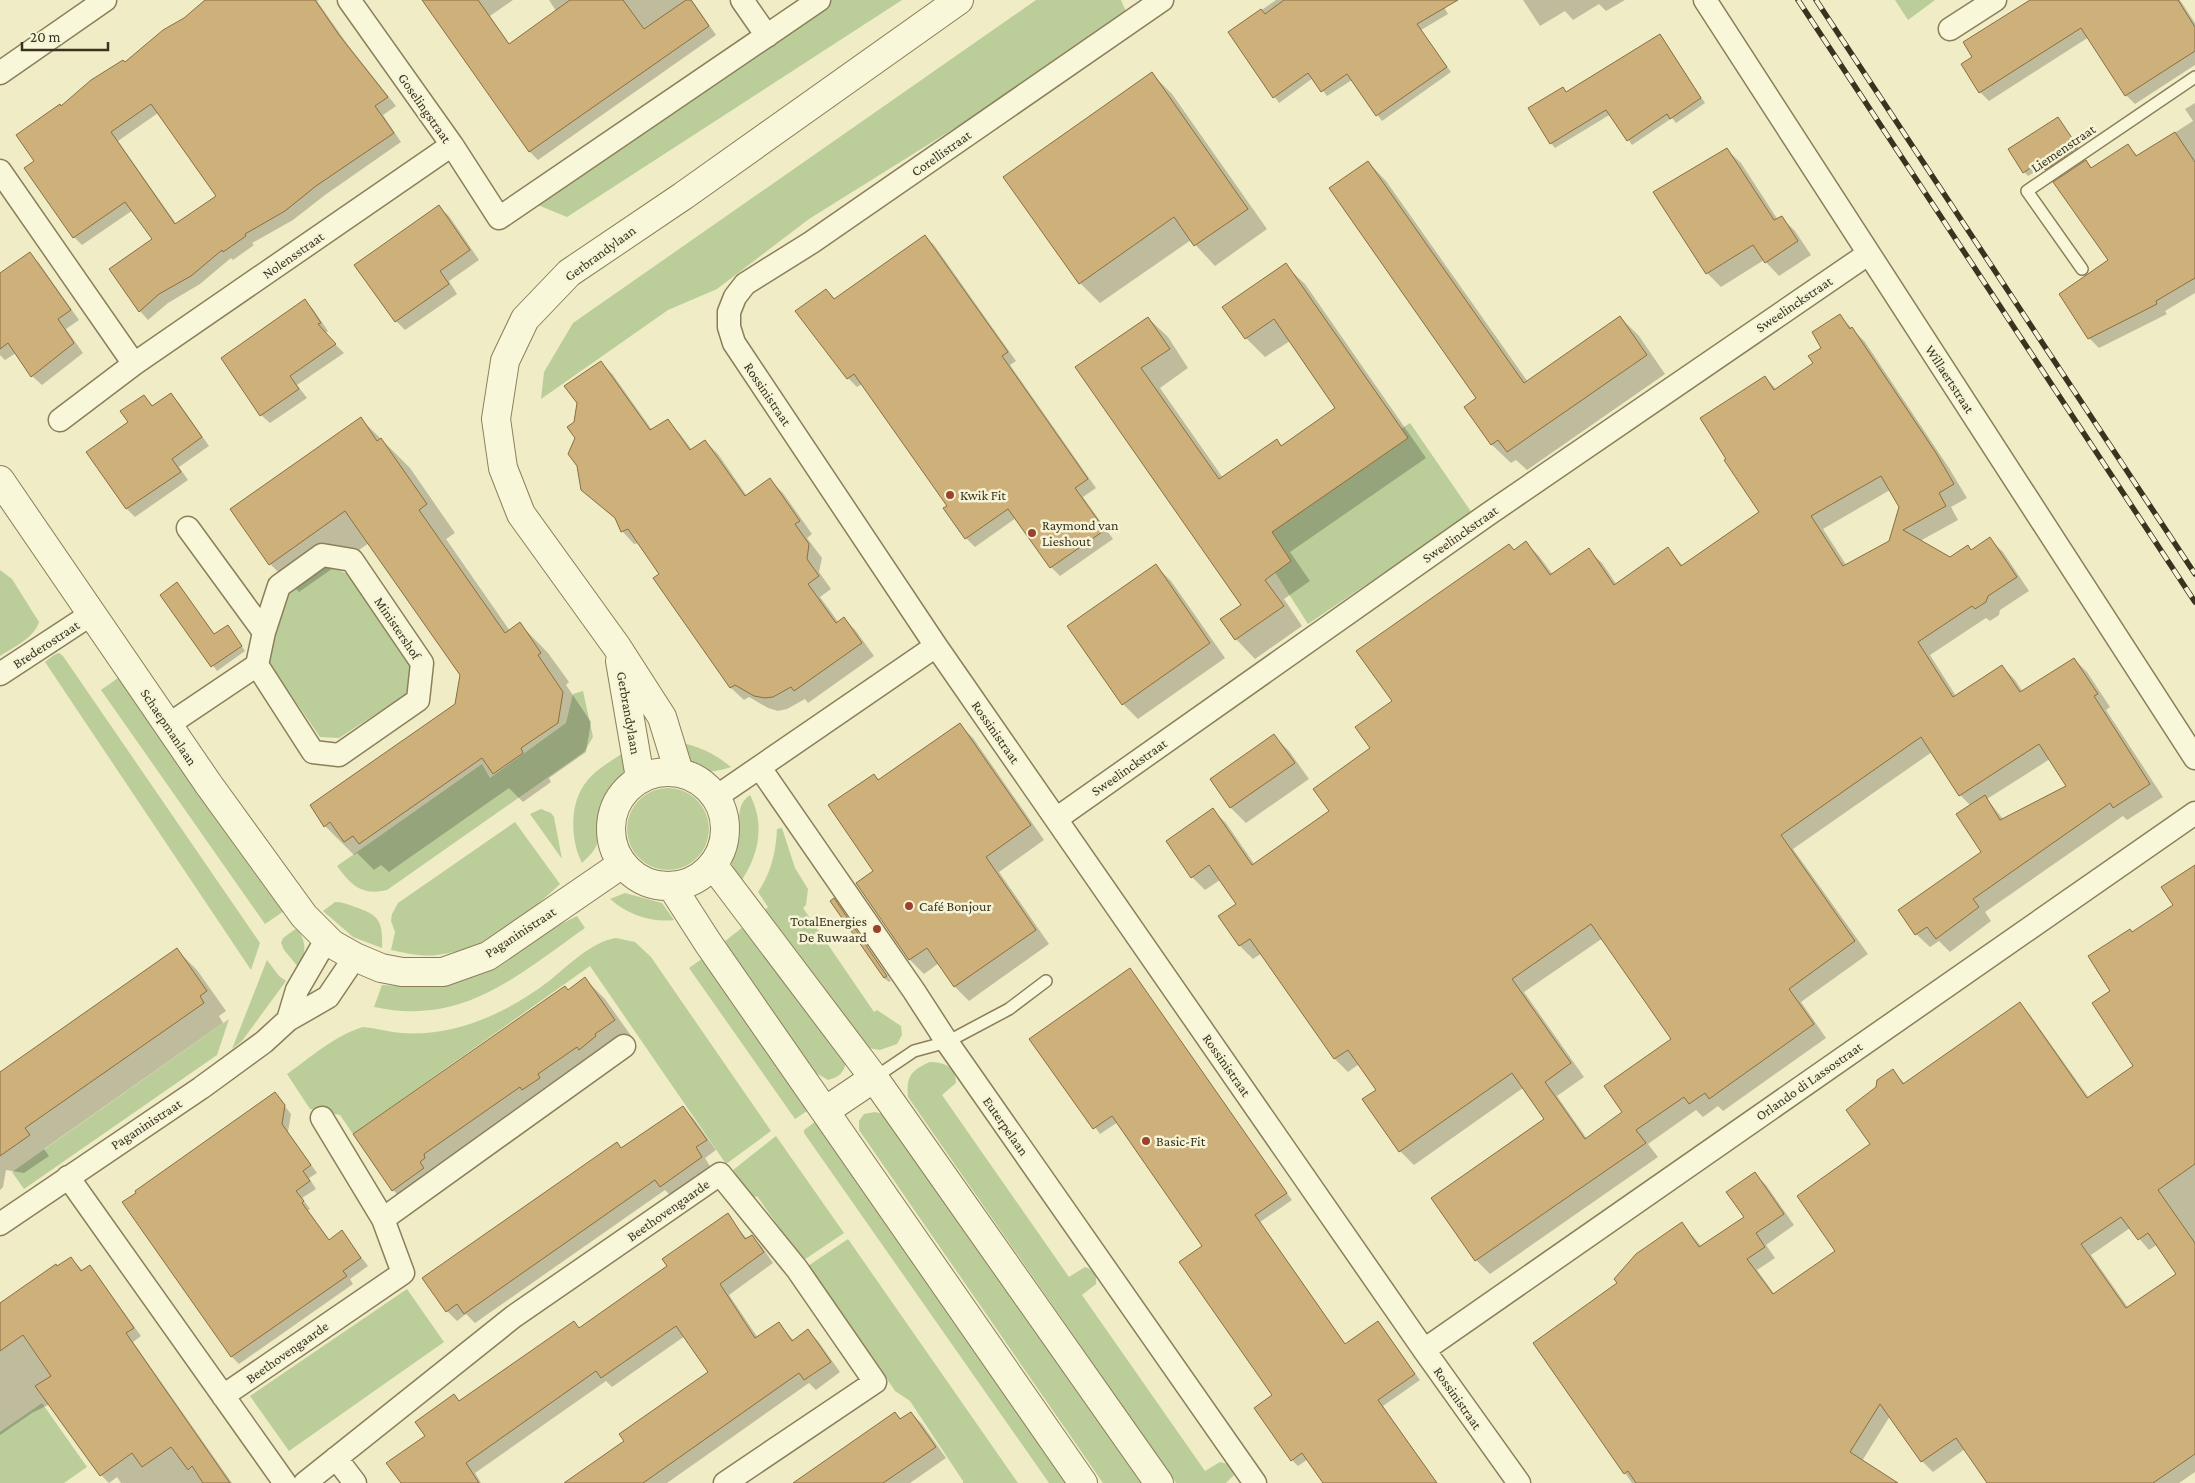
<svg xmlns="http://www.w3.org/2000/svg" width="2195" height="1483" font-family="'Crimson Pro',serif">
<style>
.green{fill:#bbce99}
.shadow{fill:#0003;fill-rule:evenodd}
.building{fill:#ceb07b;stroke:#8a6f41;fill-rule:evenodd}
.lines{fill:none;stroke-linecap:round;stroke-linejoin:round}
.service-casing{stroke:#8b7f5b;stroke-width:14}
.minor-casing{stroke:#8b7f5b;stroke-width:25}
.tertiary-casing{stroke:#8b7f5b;stroke-width:30}
.service{stroke:#f9f7d9;stroke-width:11}
.minor{stroke:#f9f7d9;stroke-width:22}
.tertiary{stroke:#f9f7d9;stroke-width:28}
.rail-casing{stroke:#3b331f;stroke-width:5.5}
.rail{stroke:#f6f4d6;stroke-width:4;stroke-dasharray:11;stroke-linecap:butt}
.poi-dot{fill:#9b432a;stroke:#f6f4d6;stroke-width:2}
.labels{text-anchor:middle;stroke-width:5;stroke-linejoin:round;paint-order:stroke}
.street-label{font-size:14px;fill:#3b331f;stroke:#f6f4d6}
.poi-label{font-size:14px;fill:#3b331f;stroke:#f6f4d6;text-anchor:start}
</style>
<rect width="100%" height="100%" fill="#efecc6"/>
<!-- green -->
<path class="green" d="M827,0h75l-335,217 -34,-14z
M1036,0h85l6,14 -4,9 -314,196 -92,70 -49,21 -127,89 3,-27 29,-49z
M1895,0h40l-27,20z
M1410,423l62,90 -164,111 -81,-127 143,-48z
M326,565l22,9 66,97 -6,22 -69,45 -19,-1 -51,-74 15,-67z
M0,570l12,9 27,43c-5,16 -25,25 -39,34z
M59,653l4,3 197,287 -9,27 -206,-308 9,-7z
M118,678l166,233 -19,13 -164,-234z
M583,691l10,46 -9,15 -197,138c-26,6 -36,-5 -50,-24l145,-102 8,14 76,-55 7,-29z
M677,742c22,4 37,11 54,25 -33,11 -39,1 -54,-25z
M624,752l4,11c-8,18 -23,32 -29,51 -7,26 9,26 -17,49 -12,-23 -13,-61 5,-82 9,-12 25,-20 37,-29z
M627 829a41 41 0 1 1 82 0a41 41 0 1 1-82 0Z
M750,795c16,31 8,63 -11,89 -4,-7 -7,-14 -7,-22 0,-8 6,-15 7,-23 2,-16 -5,-33 11,-44z
M541,809l10,4 3,4 8,42 -32,-45z
M515,822l45,62c-34,32 -74,66 -123,71 -16,2 -31,-2 -46,-5l4,-18 -4,-11 1,-7 6,-11z
M782,828l13,40 13,21 -2,16 -3,3 71,104 3,-2 24,16 1,9 -5,9 -17,6 -12,-2 -107,-135 7,-6 -10,-15c13,-19 18,-40 19,-63z
M625,893l37,10 12,17c-23,3 -47,-6 -64,-21z
M335,902c7,0 13,2 20,5 25,8 28,15 27,41l-29,-11 -30,-26z
M577,916l8,12c-68,48 -122,98 -211,79l8,-22 34,2 24,-2z
M748,923l98,139c-2,11 -7,15 -18,18l-12,-7 -92,-131z
M297,928c10,15 9,24 2,40l-15,-18 -3,-7 2,-5z
M616,938l19,4 16,15 120,174 -45,33 -136,-198 -237,168 -13,-19 -30,-6 -23,-35c23,-16 48,-39 76,-47 13,1 25,5 38,6 55,4 106,-20 148,-52 20,-16 42,-39 67,-43z
M703,958l107,151 -15,10 -106,-151z
M267,960l12,16 7,5 -44,60 -10,8z
M229,1019l-12,36 -193,134 -12,-17z
M930,1062c14,0 26,5 26,21l-14,12 127,182 16,-10c9,3 12,8 11,17l-14,11 123,176 15,-9 8,2 6,11 -8,8h-50l-268,-386c-2,-20 3,-27 22,-35z
M875,1112l11,3 258,368h-41l-244,-353v-9l5,-7z
M816,1121l255,362h-22l-245,-350v-3z
M776,1136l68,97 -46,31 -6,-18 -35,-50 -5,3 -19,-29z
M848,1239l170,244h-55v-2l-53,-80 -15,-10 -20,-30 -73,-91z
M407,1289l37,53 -155,109 -39,-55z
M42,1403l45,64 -23,16h-64v-51z"/>
<!-- shadow -->
<path class="shadow" d="M210,0h109l-2,1 31,44 48,61 -13,9 18,27 -76,53 -32,25 -41,23 2,2 -21,15 -2,-2 -31,26 -32,19 -20,17 -8,-9 13,-72 -20,-29 -51,35 -8,-8 -39,-75 27,-55 64,-43zM158,113l60,83 -41,29 -59,-84z
M424,0h89l-23,16 20,29 46,-34 -7,-11h143l24,35 -178,125 -8,-8z
M1276,0h164l8,14 -27,16 30,42 -69,49 -30,-41 -25,16 -14,-18 -34,25 -49,-71z
M1523,0h102l-19,11 -7,-7 -26,16 -8,-9 -25,15z
M2032,0h148l15,23v42l-60,39 -9,-9 -37,-58 -100,64 -9,-9 -6,-35z
M1664,40l41,63 -29,20 -4,-5 -40,27 -21,-31 -56,34 -4,-5 12,-55 4,4z
M1152,74l20,20 95,135 -52,37 -24,-26 -91,63 -20,-20z
M2195,103v190l-30,18 2,3 -68,34 -10,-10 20,-77 -23,-99 6,6 36,-22 10,10 55,-35 -8,-12z
M2058,119l24,34 -32,21 -6,-7 -16,9 -4,-4z
M1727,150l14,13 37,57 3,-3 14,14 16,24 -32,21 -15,-16 -43,27 -14,-14z
M1368,162l18,19 142,201 92,-65 19,19 26,38 -138,96 -11,-10 -5,3 -19,-18 -26,-38 12,-9z
M439,207l10,9 30,44 -30,21 8,13 -52,36 -9,-9z
M925,236l9,9 82,116 -6,4 86,123 -13,9 30,42 -53,37 -9,-9 -35,-49 -41,29 -9,-9 -21,-29 3,-3 -86,-122 -5,3 -9,-9 -51,-67 29,-21 9,9z
M30,254l9,9 40,57 -13,9 17,24 -41,32 -10,-9 -16,-23 -11,7 -5,-5v-80z
M1285,265l20,19 121,174 -136,94 20,29 -26,18 18,27 -47,33 -19,-20 7,-34 -166,-237 71,-50 20,19 20,31 -28,20 63,90 54,-37 6,6 54,-39 -47,-67 -25,16 -19,-19z
M305,301l8,8 15,22 -3,3 19,19 -47,32 10,13 -37,25 -9,-8z
M1840,316l25,26 84,126 18,30 -16,9 7,13 -38,21 30,17 22,-7 18,-12 13,13 26,39 -29,19 -1,5 -9,6 -4,-3 -56,37 26,41 46,-30 13,14 8,12 51,-33 13,13 23,35 -4,3 57,87 -36,23 -4,-4 -138,96 6,9 -41,31 -11,-11 -9,6 -14,-13 66,-81 -11,-47 -11,-11 -28,-43 -139,97 75,105 -67,48 25,36 -103,73 -5,-5 -15,11 -7,-7 -48,34 10,13 -168,117 -14,-14 -43,-62 112,-79 -22,-31 -109,77 -14,-14 -36,-52 14,-9 -19,-26 -11,8 -13,-13 -73,-106 -9,6 -13,-13 -20,-30 17,-12 -17,-24 -15,10 -13,-13 21,-67 13,13 29,42 76,-54 41,-62 22,-47 121,-151 11,-8 13,13 14,19 35,-25 14,13 15,22 51,-36 15,17 78,-54 4,-135 11,12 39,-25zM1890,490l10,17 -10,35 -43,24 -24,-37zM2050,759l18,27 -65,33 -16,-20zM1603,938l70,101 -49,74 -37,26 -30,-43 27,-19 -60,-85z
M601,362l12,13 39,55 16,-9 12,13 12,16 13,-9 13,13 29,42 23,-16 13,13 29,41 -5,4 15,20 -3,14 12,17 -11,8 19,26 5,-5 12,13 18,25 -66,47 -3,-4 -18,10 -9,2 -10,-3 -19,-11 -5,3 -13,-12 -77,-110 7,-4 -22,-31 -5,1 -12,-13 -5,-11 -35,-30 -7,-67z
M171,395l8,8 30,43 -30,21 9,13 -53,37 -8,-8 -39,-57 42,-30 14,-26 10,11z
M361,419l49,49 45,65 -9,6 64,92 10,-7 28,29 21,29 -3,3 25,37 -5,30 -37,26 2,4 -28,20 -14,-14 -120,84 -8,-7 -7,5 -17,-17 -3,2 -29,-29 131,-122 5,-29 -92,-132 -70,49 -29,-28z
M1156,566l15,15 54,77 -87,61 -15,-15z
M177,584l38,51 17,-4 13,20 -28,20 -55,-76z
M959,724l14,14 71,102 -45,32 50,72 -80,57 -14,-14 -16,-24 -15,11 -14,-14 -53,-76 18,-13 -1,-96 5,5z
M1274,736l15,15 20,28 -63,44 -15,-15 -20,-29z
M2195,866v429l-37,-51 -9,6 -19,-22 -39,27 38,54 66,30v133l-16,11h-190l-24,-34 -32,23 -11,-11 -32,-45 -28,45 33,22h-263l-98,-140 85,-59 63,-60 20,23 43,-30 10,-43 11,11 28,40 -28,20 9,13 -18,12 18,25 62,-44 35,-106 5,-57 16,-17 12,13 115,-80 10,11 59,83 45,-32 -22,-74 20,-59 42,-27z
M834,900l57,81 -2,1 -5,-4z
M177,950l20,20 29,41 -7,5 4,7 -179,126 5,7 -25,17 -18,-3 -3,17 -3,3v-117z
M1130,970l162,230 -32,22 86,123 32,-23 42,58 -37,26 54,77h-112l-17,-24 -10,7 -6,-6 -18,-64 -71,-150 -85,-124 -18,12 -69,-95z
M585,979l20,20 29,41 -221,170 -20,-20 -38,-55z
M275,1094l16,20 -3,18 29,41 -8,5 7,11 -14,9 8,11 -2,1 22,31 12,-9 26,34 -18,13 3,5 -114,80 -7,-7 -108,-154z
M683,1108l10,10 23,32 -11,8 6,10 -40,28 -6,-6 -190,133 -9,-9 -9,7 -10,-10 175,-162z
M727,1215l20,24 5,-3 10,11 11,16 -44,32 29,43 21,-14 15,17 14,-10 10,10 22,31 -24,18 -7,-7 -142,100h-101l59,-41 85,-70 -25,-36 -73,51 -6,-6 -131,92 6,10h-79l25,-47 27,-40 6,6 120,-73 89,-63z
M71,1258l12,13 6,-4 8,8 44,61 -8,6 99,141h-111l-4,-6 -8,6 -8,-8 -51,-71 -18,9 -32,22v-130z
M895,1413l7,7 9,-7 11,11 24,34 -36,25h-115z"/>
<!-- building -->
<path class="building" d="M205,0h110l24,35 49,62 -13,9 19,27 -78,53 -31,25 -40,23 1,2 -23,16 -1,-2 -31,26 -32,18 -20,18 -30,-43 43,-30 -27,-37 -52,36 -49,-70 10,-7 -18,-26 44,-31 1,2 30,-26 32,-20 2,2 38,-32 21,-12zM151,104l65,92 -41,28 -64,-92z
M422,0h56l31,44 61,-44h53l21,29 42,-29h5l18,26 -180,126z
M1284,0h174l-41,24 30,43 -71,49 -29,-42 -26,18 -13,-19 -35,25 -45,-66 33,-23 4,5z
M2030,0h148l17,27v24l-70,45 -44,-68 -102,65 -18,-29 11,-7 -9,-15z
M1660,34l41,64 -31,21 -3,-5 -40,27 -21,-31 -56,34 -22,-36 35,-21 3,5z
M1152,72l96,137 -54,37 -20,-29 -95,67 -76,-107z
M2058,117l20,30 -33,23 -6,-8 -16,11 -15,-24z
M2175,132l20,30v116l-39,23 1,3 -69,35 -29,-45 49,-34 -55,-78 33,-22 5,8 37,-24 8,12z
M1727,148l47,72 8,-4 16,25 -33,22 -12,-18 -47,29 -53,-82z
M1368,161l156,222 96,-67 27,39 -140,97 -9,-12 -7,5 -27,-38 12,-9 -147,-210z
M439,205l31,45 -30,21 9,13 -54,38 -41,-57z
M925,235l83,117 -6,4 86,123 -13,9 30,42 -55,38 -42,-59 -43,30 -22,-31 4,-2 -93,-132 -7,5 -52,-68 31,-22 8,10z
M30,252l41,58 -13,9 16,24 -43,34 -23,-34 -8,6v-76z
M1286,263l122,175 -136,94 19,29 -26,19 19,26 -49,34 -15,-21 21,-14 -166,-238 73,-50 22,32 -29,19 78,111 58,-40 4,7 54,-38 -61,-89 -29,20 -23,-32z
M305,299l16,24 -3,1 18,20 -46,32 9,13 -39,27 -39,-58z
M1840,314l10,15 2,-2 84,126 18,31 -15,9 7,13 -43,24 47,27 18,-12 3,5 19,-13 27,40 -29,19 -2,6 -11,7 -3,-3 -54,36 35,55 49,-32 18,27 54,-34 24,36 -4,2 56,88 -37,24 -3,-5 -137,96 6,8 -43,32 -9,-12 -12,8 -17,-25 83,-58 -25,-38 29,-19 15,25 66,-34 -27,-42 -80,52 -38,-59 -140,98 74,106 -66,48 25,35 -105,75 -4,-6 -16,11 -5,-7 -48,33 10,13 -171,118 -44,-63 113,-79 -32,-46 -113,79 -37,-53 14,-9 -28,-40 -14,9 -84,-120 -11,7 -21,-30 18,-12 -27,-39 -18,13 -25,-37 47,-33 39,57 77,-54 -16,-22 57,-41 -15,-21 37,-26 -36,-50 153,-107 5,6 12,-9 24,34 39,-27 25,37 54,-38 13,19 78,-54 -35,-52 2,-1 -26,-41 65,-42 9,14 39,-27 -5,-7 13,-8 -9,-16zM1881,476l18,31 -10,34 -46,25 -32,-50zM1591,924l80,115 -67,47 18,26 -37,27 -40,-57 26,-19 -59,-84z
M601,361l49,69 18,-11 22,31 15,-10 40,56 25,-18 30,43 -5,3 14,20 -2,15 12,17 -11,8 28,39 8,-6 18,26 -68,48 -3,-4 -18,10 -8,1 -11,-2 -19,-11 -5,3 -77,-110 6,-4 -31,-45 -7,3 -6,-14 -34,-28 -4,-24 -9,-12 7,-16 -8,-11 7,-5 3,-19 -13,-17z
M171,393l31,44 -30,22 9,13 -55,37 -40,-57 42,-30 -8,-11 24,-16 8,11z
M361,417l16,24 4,-3 46,66 -8,6 86,123 15,-11 21,31 -3,2 25,37 -5,31 -37,25 2,5 -30,21 -11,-16 -123,86 -6,-8 -9,6 -14,-20 -6,5 -14,-22 145,-101 5,-29 -115,-164 -76,54 -39,-56z
M1156,564l54,79 -88,62 -55,-79z
M177,582l37,52 14,-9 14,21 -31,21 -51,-72z
M960,723l71,102 -45,32 50,73 -82,57 -27,-39 -18,12 -53,-77 17,-12 -45,-66 46,-31 4,6z
M1274,734l21,29 -65,45 -20,-29z
M2195,865v299l-37,26 37,53v211l-42,29h-166l-31,-45 -35,24 -41,-58 -30,48 48,31h-262l-8,-12 -4,3 -91,-131 84,-60 -3,-4 22,-25 46,-32 17,25 45,-30 -18,-25 29,-20 29,42 -28,19 9,14 -18,12 26,35 62,-43 -38,-55 73,-52 -24,-34 30,-23 1,-7 16,-11 10,15 117,-82 67,96 46,-32 -41,-63 18,-12 -22,-35 42,-27 2,3 41,-27 -12,-18zM2121,1217l17,23 10,-7 28,41 -50,34 -45,-64z
M834,898l53,78 -3,2 -54,-77z
M177,948l30,43 -7,5 4,7 -179,125 5,7 -30,21v-84z
M1130,968l157,225 -32,22 90,129 33,-23 37,53 -37,26 59,83h-114l-21,-30 -11,8 -37,-53 18,-13 -93,-133 23,-16 -90,-130 -19,13 -64,-90z
M585,977l30,43 -20,14 1,2 -17,14 -2,-3 -39,27 2,4 -18,12 -2,-3 -96,67 1,4 -5,4 4,6 -32,23 -39,-57 212,-148 3,4z
M275,1092l10,13 -3,19 29,41 -8,6 7,10 -14,10 8,10 -2,2 27,37 13,-10 19,28 -18,13 4,5 -116,81 -109,-155 14,-9 -1,-2z
M683,1106l24,34 -11,7 6,10 -42,30 -5,-7 -191,134 -7,-10 -11,8 -24,-34 195,-136 4,6z
M728,1213l17,26 7,-4 12,17 -44,32 35,54 24,-16 13,19 16,-12 23,33 -27,18 -5,-7 -156,110h-79l60,-42 -5,-7 89,-62 -32,-46 -75,52 -5,-7 -130,92 13,20h-78l-15,-20 39,-27 -10,-14 39,-28 5,7 115,-80 5,7 88,-62 -5,-7z
M71,1257l10,14 9,-6 44,63 -8,5 104,150h-27l-11,-17 -4,4 -17,-23 -29,20 -10,-14 -32,23 -65,-90 16,-10 -28,-41 -23,16v-48l56,-39 1,2z
M895,1412l5,7 11,-7 25,35 -53,36h-90z"/>
<g class="lines">
<defs>
<path id="service" d="M2082,269l-55,-78 168,-114
M874,1078l40,-27 33,-9 62,-33 37,-28"/>
<path id="minor" d="M349,0l103,145 47,73 320,-218
M742,0l25,36
M1162,0l-350,242 -67,42 -10,13 -6,15v15l5,16 202,303 488,704 95,133
M1705,0l490,758
M1950,29l45,-29
M0,73l105,-73
M0,171l134,193
M60,420l74,-56 318,-219
M188,528l76,104
M0,674l93,-61
M168,725l89,-60 7,-33 15,-46 43,-31 30,5 70,103 -4,37 -79,55 -26,-3 -56,-87
M760,768l154,223 33,51 308,441
M716,797l220,-151
M1056,819l431,-304 381,-261
M288,1020l9,-30 29,-50
M68,1177l217,306
M383,1219l241,-173
M0,1224l201,-136 63,-46 24,-22 40,-23 27,-40
M1424,1350l771,-537
M223,1396l180,-123 -20,-54 -61,-101
M336,1458l19,25
M305,1483l208,-166 207,-143 77,95 78,113 -150,101"/>
<path id="tertiary" d="M0,480l209,305 95,131 28,28 23,13 26,11 21,4h41l45,-16 134,-92
M620,661l20,117
M611 829a57 57 0 1 1 114 0a57 57 0 1 1-114 0Z
M679,772l-17,-55 -45,-70 -96,-133 -18,-46 -7,-49 9,-58 20,-42 44,-46 114,-77 276,-196
M713,865l161,213 285,405
M672,887l36,56 375,540
M825,1111l49,-33"/>
</defs>
<!-- service casing -->
<use href="#service" class="service-casing"/>
<!-- minor casing -->
<use href="#minor" class="minor-casing"/>
<!-- tertiary casing -->
<use href="#tertiary" class="tertiary-casing"/>
<!-- service -->
<use href="#service" class="service"/>
<!-- minor -->
<use href="#minor" class="minor"/>
<!-- tertiary -->
<use href="#tertiary" class="tertiary"/>
<defs>
<path id="rail" d="M1798,0l397,602
M1816,0l379,574"/>
</defs>
<!-- rail casing -->
<use href="#rail" class="rail-casing"/>
<!-- rail -->
<use href="#rail" class="rail"/>
</g>
<!-- markers -->
<g class="poi-dot">
<circle cx="950" cy="495" r="5"/>
<circle cx="1032" cy="533" r="5"/>
<circle cx="909" cy="906" r="5"/>
<circle cx="877" cy="929" r="5"/>
<circle cx="1146" cy="1141" r="5"/>
</g>
<g class="labels">
<!-- street labels -->
<g class="street-label">
<text transform="translate(425 108) rotate(55)" y="5">Goselingstraat</text>
<text transform="translate(2063 148) rotate(-34)" y="5">Liemenstraat</text>
<text transform="translate(941 153) rotate(-35)" y="5">Corellistraat</text>
<text transform="translate(600 253) rotate(-36)" y="5">Gerbrandylaan</text>
<text transform="translate(293 255) rotate(-35)" y="5">Nolensstraat</text>
<text transform="translate(1794 304) rotate(-34)" y="5">Sweelinckstraat</text>
<text transform="translate(1950 379) rotate(57)" y="5">Willaertstraat</text>
<text transform="translate(768 394) rotate(56)" y="5">Rossinistraat</text>
<text transform="translate(1460 534) rotate(-35)" y="5">Sweelinckstraat</text>
<text transform="translate(398 628) rotate(56)" y="5">Ministershof</text>
<text transform="translate(46 644) rotate(-33)" y="5">Brederostraat</text>
<text transform="translate(629 713) rotate(80)" y="5">Gerbrandylaan</text>
<text transform="translate(169 727) rotate(56)" y="5">Schaepmanlaan</text>
<text transform="translate(996 732) rotate(55)" y="5">Rossinistraat</text>
<text transform="translate(1129 767) rotate(-35)" y="5">Sweelinckstraat</text>
<text transform="translate(520 932) rotate(-33)" y="5">Paganinistraat</text>
<text transform="translate(1227 1065) rotate(55)" y="5">Rossinistraat</text>
<text transform="translate(1809 1081) rotate(-35)" y="5">Orlando di Lassostraat</text>
<text transform="translate(146 1124) rotate(-33)" y="5">Paganinistraat</text>
<text transform="translate(1006 1126) rotate(55)" y="5">Euterpelaan</text>
<text transform="translate(668 1210) rotate(-35)" y="5">Beethovengaarde</text>
<text transform="translate(287 1352) rotate(-35)" y="5">Beethovengaarde</text>
<text transform="translate(1458 1398) rotate(55)" y="5">Rossinistraat</text>
</g>
<!-- poi labels -->
<g class="poi-label">
<text x="960" y="500">Kwik Fit</text>
<text x="1042" y="530">Raymond van<tspan x="1042" dy="16">Lieshout</tspan></text>
<text x="919" y="911">Café Bonjour</text>
<text x="867" y="926" text-anchor="end">TotalEnergies<tspan x="867" dy="16">De Ruwaard</tspan></text>
<text x="1156" y="1146">Basic-Fit</text>
</g>
</g>
<!-- scale -->
<path d="M22 42v8h86v-8" fill="none" stroke="#3b331f" stroke-width="2.5"/>
<text x="30" y="42" font-size="15" fill="#3b331f" stroke="#f6f4d6" stroke-width="4" paint-order="stroke">20 m</text>
</svg>
